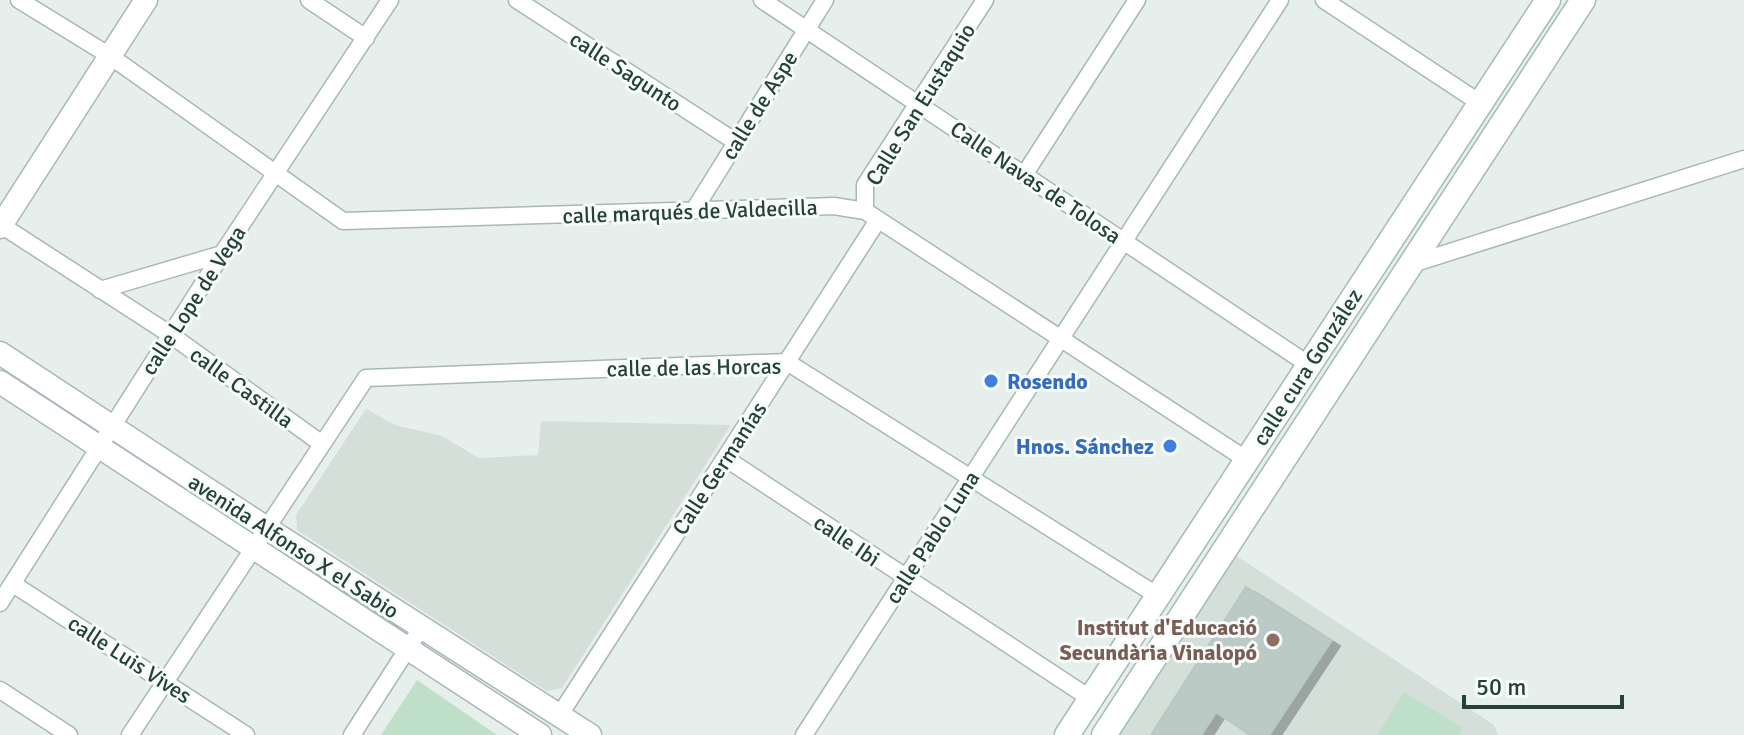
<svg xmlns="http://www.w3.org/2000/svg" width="1744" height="735" font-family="Signika,sans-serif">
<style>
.built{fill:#d4dfda}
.green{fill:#bfe0c8}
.building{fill:#bbcac4;stroke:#b8c9c2;stroke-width:2;filter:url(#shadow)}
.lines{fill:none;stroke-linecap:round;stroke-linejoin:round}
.minor-casing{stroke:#a8b8b2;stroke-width:19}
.tertiary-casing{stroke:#a8b8b2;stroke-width:25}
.secondary-casing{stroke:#a4bbb3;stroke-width:27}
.minor{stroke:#fff;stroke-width:16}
.tertiary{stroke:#fff;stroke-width:22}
.secondary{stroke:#fff;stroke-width:24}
.shop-dot{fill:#3f7fe0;stroke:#f7fbf9;stroke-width:3}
.education-dot{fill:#8d6e63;stroke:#f7fbf9;stroke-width:3}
.labels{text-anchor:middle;stroke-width:6;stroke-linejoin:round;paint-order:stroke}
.street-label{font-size:22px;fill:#24423a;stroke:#f7fbf9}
.shop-label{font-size:22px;font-weight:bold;fill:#366cbe;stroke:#f7fbf9;text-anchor:start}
.education-label{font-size:22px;font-weight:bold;fill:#785e54;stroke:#f7fbf9;text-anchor:end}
</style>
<defs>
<filter id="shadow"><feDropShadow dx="9" dy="5" stdDeviation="0" flood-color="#0004"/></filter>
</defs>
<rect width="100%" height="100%" fill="#e6efeb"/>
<!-- built -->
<path class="built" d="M366,409l29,16 47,11 37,22 59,-3 3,-34 190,4 -169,263 -15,3 -250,-161 -1,-15z
M1235,555l259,170 4,10h-379z"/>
<!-- green -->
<path class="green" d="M417,680l80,55h-116z
M1404,692l59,36 -5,7h-81z"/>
<!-- building -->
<path class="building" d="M1246,587l85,54 -62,94h-19l-34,-23 -15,23h-50z"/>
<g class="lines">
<defs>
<path id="minor" d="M19,0l91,56 233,165 491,-15 31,5 382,249
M309,0l57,38
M517,0l219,142
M762,0l547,365
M1324,0l156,103
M1024,175l113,-175
M694,210l131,-210
M865,211v-26l120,-185
M1,225l170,110 151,109
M1412,264l332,-105
M100,290l122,-36
M725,458l366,241
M13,584l233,151
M0,603l222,-349 168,-254
M0,690l69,45
M559,716l319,-496
M130,735l236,-357 421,-16 371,234
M352,735l69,-107
M804,735l476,-735"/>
<path id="tertiary" d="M0,227l146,-227
M0,353l268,176 322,206
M0,382l540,353"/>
<path id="secondary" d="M1067,735l481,-735
M1104,735l479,-735"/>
</defs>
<!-- minor casing -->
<use href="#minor" class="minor-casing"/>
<!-- tertiary casing -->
<use href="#tertiary" class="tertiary-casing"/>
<!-- secondary casing -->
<use href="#secondary" class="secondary-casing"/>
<!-- minor -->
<use href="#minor" class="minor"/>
<!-- tertiary -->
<use href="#tertiary" class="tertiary"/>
<!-- secondary -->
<use href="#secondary" class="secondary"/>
</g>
<!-- markers -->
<g class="shop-dot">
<circle cx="991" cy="381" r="8"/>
<circle cx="1170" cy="446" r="8"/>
</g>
<circle class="education-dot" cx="1273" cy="640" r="8"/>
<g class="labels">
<!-- street labels -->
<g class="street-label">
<text transform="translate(626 71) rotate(33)" y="8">calle Sagunto</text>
<text transform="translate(920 104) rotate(-58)" y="8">Calle San Eustaquio</text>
<text transform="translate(759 105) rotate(-58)" y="8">calle de Aspe</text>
<text transform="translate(1036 182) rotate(34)" y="8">Calle Navas de Tolosa</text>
<text transform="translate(690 211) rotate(-2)" y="8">calle marqués de Valdecilla</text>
<text transform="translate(193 300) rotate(-57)" y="8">calle Lope de Vega</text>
<text transform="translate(694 367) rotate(-1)" y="8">calle de las Horcas</text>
<text transform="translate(1307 367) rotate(-57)" y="8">calle cura González</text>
<text transform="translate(242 387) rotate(36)" y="8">calle Castilla</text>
<text transform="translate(719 468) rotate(-57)" y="8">Calle Germanías</text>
<text transform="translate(932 537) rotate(-57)" y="8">calle Pablo Luna</text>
<text transform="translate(847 540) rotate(34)" y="8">calle Ibi</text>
<text transform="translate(294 546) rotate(33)" y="8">avenida Alfonso X el Sabio</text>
<text transform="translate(130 659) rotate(33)" y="8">calle Luis Vives</text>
</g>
<!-- shop labels -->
<g class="shop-label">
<text x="1007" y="389">Rosendo</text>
<text x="1154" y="454" text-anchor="end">Hnos. Sánchez</text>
</g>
<!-- education labels -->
<g class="education-label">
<text x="1257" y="635">Institut d'Educació<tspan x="1257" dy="25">Secundària Vinalopó</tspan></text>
</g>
</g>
<!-- scale -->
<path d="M1464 695v12h158v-12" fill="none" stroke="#24423a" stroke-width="4"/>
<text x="1476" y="695" font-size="24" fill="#24423a" stroke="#f7fbf9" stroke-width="6" paint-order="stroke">50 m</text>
</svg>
